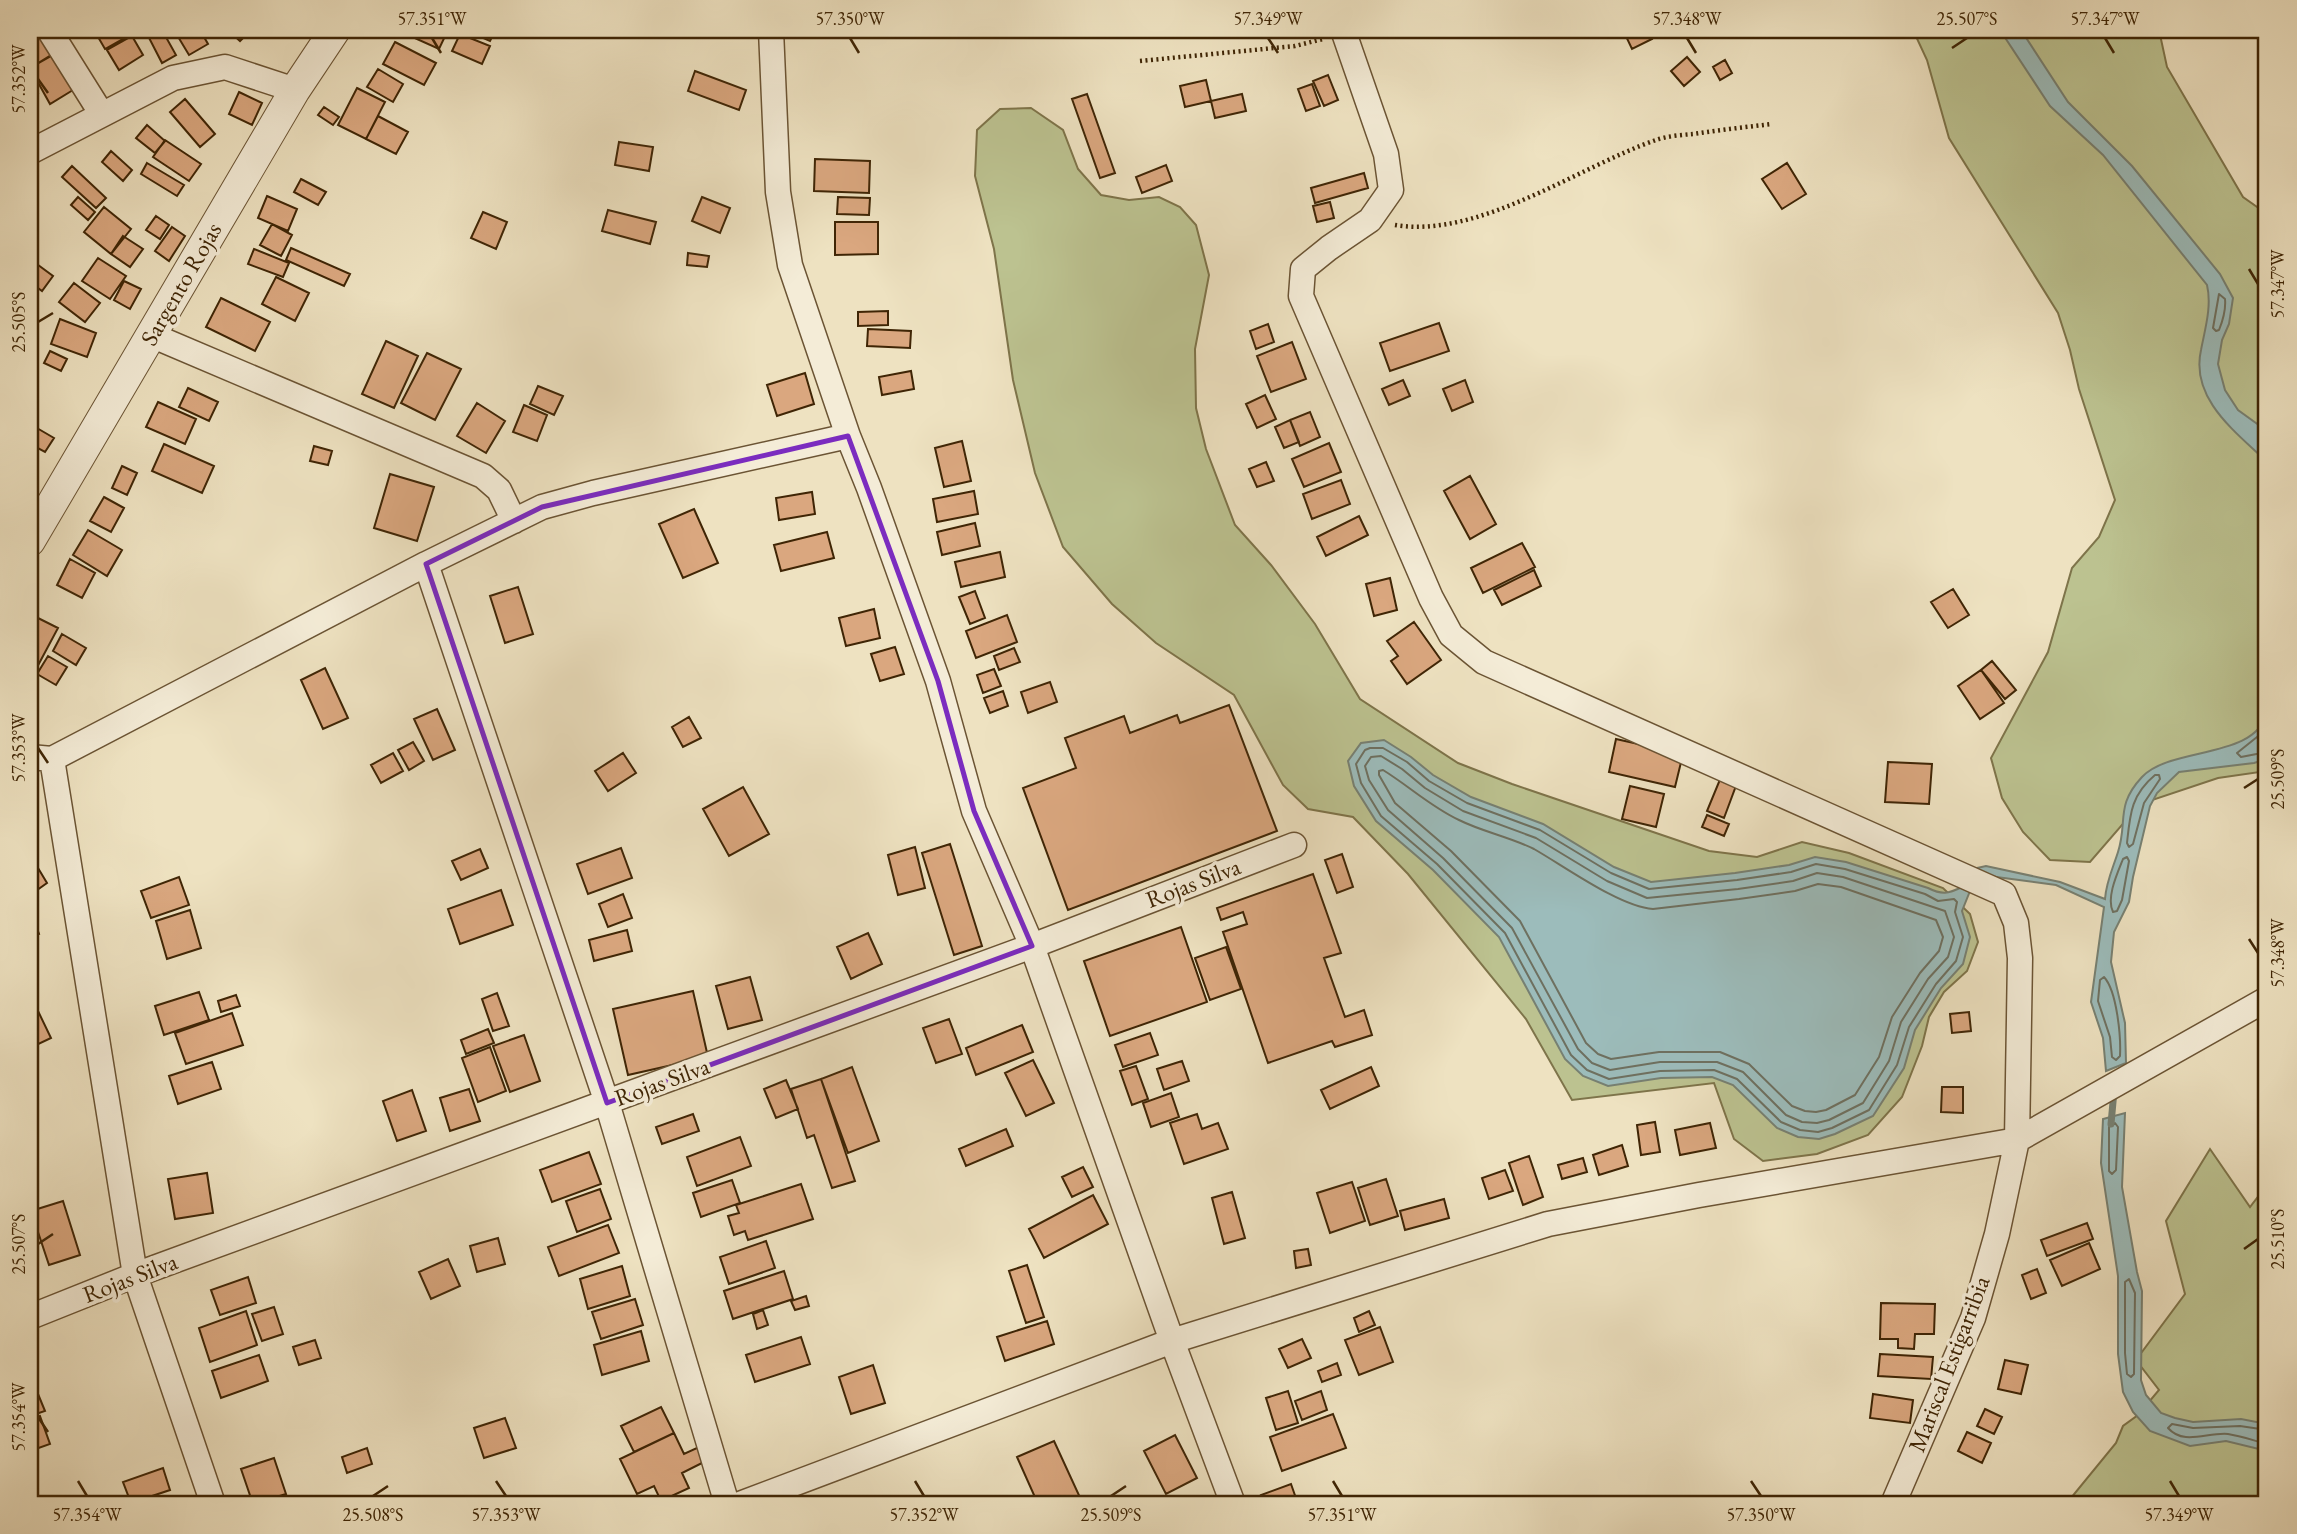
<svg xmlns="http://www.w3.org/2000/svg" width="2297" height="1534" font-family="'EB Garamond',serif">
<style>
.green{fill:#bcc290;stroke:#7e744a;stroke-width:2}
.water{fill:#9cbcbb;stroke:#778072;stroke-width:2}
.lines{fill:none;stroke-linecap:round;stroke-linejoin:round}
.shore{stroke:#6e7060;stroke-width:2}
.stream{stroke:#778072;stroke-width:7}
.building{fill:#daa77f;stroke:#3f2505;stroke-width:2}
.minor-casing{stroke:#6b5434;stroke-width:27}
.tertiary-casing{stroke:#6b5434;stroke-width:32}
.path{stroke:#3f2505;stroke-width:4.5;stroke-dasharray:2 3.5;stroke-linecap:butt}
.minor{stroke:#f4ecd7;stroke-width:24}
.tertiary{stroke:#f4ecd7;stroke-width:30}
.marked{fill:none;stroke:#7b2cbf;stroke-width:5;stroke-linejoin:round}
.ticks{fill:none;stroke:#3f2505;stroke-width:2.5}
.labels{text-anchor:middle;stroke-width:7;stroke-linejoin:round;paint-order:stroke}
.street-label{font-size:24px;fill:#3f2505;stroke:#f4ecd7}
.neatline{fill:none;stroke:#3f2505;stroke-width:2.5}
.ticks-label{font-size:18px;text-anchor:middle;fill:#3f2505}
</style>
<rect width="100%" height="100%" fill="#eee2c1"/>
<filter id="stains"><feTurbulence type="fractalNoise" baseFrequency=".00286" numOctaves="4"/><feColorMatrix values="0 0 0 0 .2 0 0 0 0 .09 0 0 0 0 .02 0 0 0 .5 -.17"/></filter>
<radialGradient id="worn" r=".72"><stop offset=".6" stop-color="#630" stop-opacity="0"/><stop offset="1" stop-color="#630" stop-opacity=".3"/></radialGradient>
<!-- green -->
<path class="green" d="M1913,30h246l8,37 76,130 24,17v557l-49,7 -78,26 -50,58 -40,-2 -27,-28 -21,-34 -11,-40 57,-106 24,-84 27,-31 16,-37 -36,-111 -9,-39 -12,-37 -109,-175 -22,-78z
M1031,108l32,22 15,39 23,26 28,5 30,-3 21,10 16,18 13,50 -14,74 1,59 10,41 29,76 36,40 44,59 45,75 98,64 54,21 197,67 48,6 45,-15 47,11 94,35 27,26 8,28 -11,29 -23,21 -15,25 -7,29 -20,51 -34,38 -51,19 -54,7 -29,-22 -20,-56 -142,17 -46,-81 -118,-145 -55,-57 -45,-8 -25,-24 -49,-90 -78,-52 -44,-39 -49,-57 -28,-74 -22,-93 -19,-131 -19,-73 2,-46 23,-21z
M2210,1149l40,58 17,-22v319h-201l50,-61 7,-17 15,-11 21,-25 -23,-30 49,-66 -19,-73z"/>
<!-- water -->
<path class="water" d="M2000,30h21l47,72 64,64 88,108 13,24 -4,26 -7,16 -4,24 7,26 13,20 29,21v31c-31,-30 -77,-63 -66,-112 4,-21 11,-44 6,-65l-104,-130 -53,-49z
M2267,712v47l-13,4 -75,9 -22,21 -7,13 -17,71 -4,25 -15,30 -3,30 14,61 1,40 -20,8 -3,-33 -12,-36 13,-95 -48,-22 -67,-9 -12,-8 9,-2 74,16 45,17c1,-17 8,-31 13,-47 10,-31 -3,-46 24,-75 29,-31 114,-17 125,-65z
M1384,740l27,17 22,18 38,22 72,27 71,43 37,15 84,-9 54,-8 26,-8 31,5 82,26c14,7 20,6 34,-1l8,4 -8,20 8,26 -7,27 -22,24 -26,42 -11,38 -31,48 -38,18 -16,5 -21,-2 -21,-9 -44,-43 -21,-8 -51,1 -53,8 -25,-10 -18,-17 -66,-122 -66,-67 -57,-49 -22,-35 -6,-25 13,-18z
M2125,1113l-3,74 15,85 5,19 -1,89 5,15 15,18 14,5 18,4 48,-3 26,5v27l-41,-10 -36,5 -40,-15 -17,-19 -10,-20 -5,-38v-78l-17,-113 2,-44z"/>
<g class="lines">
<!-- shore -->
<path class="shore" d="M2219,294l6,5c1,10 -2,21 -6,31l-3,1 -3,-3z
M2267,729l-30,24 4,4 26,-5
M1370,748h13l24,14 22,19 38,22 73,27 71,43 38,16 88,-9 54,-8 25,-8 29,5 80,25 13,7 16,-2 3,3 -2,10 8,25 -7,24 -20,23 -27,43 -12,38 -28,45 -37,18 -14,4 -18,-2 -19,-8 -44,-43 -23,-9 -54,1 -51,8 -22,-9 -16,-15 -66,-122 -68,-69 -56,-48 -20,-33 -5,-19 9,-14z
M1381,756l21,13 23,19 38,23 73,27 71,43 40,17 91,-9 55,-8 24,-8 26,4 102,34 9,26 -6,20 -20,22 -27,43 -12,39 -26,42 -34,17 -12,3 -15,-1 -16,-7 -43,-43 -26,-10h-57l-50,8 -18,-7 -14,-14 -66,-121 -69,-70 -55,-48 -19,-30 -4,-14 6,-9z
M1383,770c26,16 48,37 76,50 24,12 51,17 75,29 30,17 86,58 119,60l86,-10 56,-8 23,-7 23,3 95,33 7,17 -4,14 -19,22 -28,44 -13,40 -24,38 -29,15 -10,2 -11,-1 -13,-5 -43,-42 -29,-12h-61l-48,7 -13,-5 -12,-11 -66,-122 -69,-70 -56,-48 -16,-28v-4z
M2155,775h4l1,4 -16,24 -11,41 -4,3 -2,-4c3,-29 4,-48 28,-68z
M2127,857l2,4 -7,39 -5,11 -4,1c-7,-14 4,-38 10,-53z
M2104,977c13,14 17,60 16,79l-4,4 -4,-3 -2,-20 -12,-36 2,-21z
M2115,1123l3,4 -2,43 -4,4 -3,-3v-44z
M2129,1279l6,14 -1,81 -3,3 -4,-3 -2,-21v-71z
M2267,1430l-27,-4 -47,2 -21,-4 -4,4c16,18 39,4 60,6 13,2 27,7 39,10"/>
<!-- stream -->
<path class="stream" d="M2111,1124l3,-33"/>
</g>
<!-- building -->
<path class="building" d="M94,30h31l3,6 -23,13z
M150,30h12l14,25 -14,8 -16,-31z
M174,30h26l8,14 -19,11z
M228,30h23l-11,11z
M397,30h51l-9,19z
M465,30h26l4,1 -5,10z
M508,30h23l-3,7z
M833,30h30v2l-29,4z
M1623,30h25l4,9 -20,10z
M45,34l11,18 -26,16v-25z
M460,34l30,12 -8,18 -30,-13z
M132,36l11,19 -24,15 -12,-20z
M395,42l41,21 -12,22 -41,-21z
M53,55l20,35 -23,14 -20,-36z
M1687,57l13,15 -16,14 -13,-15z
M1725,60l7,13 -12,7 -7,-13z
M378,69l25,15 -10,18 -26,-15z
M695,71l51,19 -7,20 -51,-19z
M1328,75l10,25 -14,6 -11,-25z
M30,79l8,14 -8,5z
M1206,80l5,21 -26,6 -5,-21z
M1312,84l8,22 -14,5 -8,-22z
M357,88l28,14 -19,37 -28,-14z
M239,92l23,11 -10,22 -23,-11z
M1087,94l28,79 -15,5 -28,-79z
M1242,94l4,17 -31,7 -4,-17z
M185,99l30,35 -15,13 -30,-35z
M324,107l15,10 -6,8 -15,-10z
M378,116l30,16 -12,22 -30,-15z
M147,125l18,16 -10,12 -19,-15z
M165,140l36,24 -12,17 -36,-24z
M619,142l34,5 -4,24 -34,-6z
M111,151l21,19 -9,11 -21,-19z
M815,159l55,2 -1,32 -55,-2z
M147,163l37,22 -7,11 -36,-22z
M1787,163l19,31 -24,15 -20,-30z
M1166,165l6,16 -30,12 -6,-16z
M72,166l34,32 -10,10 -34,-31z
M1364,173l4,15 -53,15 -4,-15z
M301,179l25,13 -8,13 -24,-13z
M267,196l30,13 -9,22 -30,-13z
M78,197l17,15 -7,8 -17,-15z
M702,197l28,11 -10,25 -28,-12z
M838,197l32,1 -1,17 -32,-1z
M1330,202l4,16 -17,4 -4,-16z
M104,207l27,22 -20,25 -27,-22z
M608,210l48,12 -6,22 -48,-13z
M483,212l24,10 -11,27 -25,-11z
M156,216l13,9 -9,14 -14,-9z
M835,222h43v32l-43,1z
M272,224l20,11 -11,21 -21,-11z
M172,227l13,9 -16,25 -14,-10z
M123,236l20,13 -13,18 -19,-13z
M291,248l59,26 -6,12 -58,-26z
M254,249l35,14 -6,14 -35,-13z
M688,253l21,3 -2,11 -20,-2z
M98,258l28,18 -16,23 -28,-18z
M30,259l23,17 -11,15 -12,-9z
M276,277l33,16 -14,28 -33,-17z
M124,281l17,8 -11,20 -16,-9z
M74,283l26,20 -15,19 -26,-20z
M221,298l49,24 -15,29 -49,-24z
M888,311v14l-30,1v-14z
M60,319l36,14 -9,24 -36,-13z
M1439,323l10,28 -59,20 -10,-28z
M1268,324l6,18 -18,7 -6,-18z
M868,329l43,2 -1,17 -43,-2z
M386,341l32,15 -24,52 -32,-14z
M1292,342l14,37 -35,13 -14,-36z
M50,351l17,8 -6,12 -17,-8z
M427,353l34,16 -26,51 -34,-17z
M911,371l3,18 -32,6 -3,-18z
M805,373l9,31 -37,12 -10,-31z
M1403,380l7,16 -21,9 -7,-16z
M1465,380l8,22 -21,9 -9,-22z
M538,386l25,10 -9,19 -24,-11z
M188,388l30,14 -9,19 -30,-14z
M1265,395l11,24 -19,9 -11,-24z
M158,402l38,17 -11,25 -39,-17z
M477,403l28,18 -19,32 -29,-17z
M524,405l23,10 -10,26 -24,-9z
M1310,412l10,25 -20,9 -10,-26z
M1290,420l9,22 -15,6 -9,-21z
M30,424l24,14 -9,14 -15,-8z
M962,441l9,40 -27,6 -9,-39z
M1329,443l12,29 -37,15 -12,-28z
M164,444l50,22 -12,27 -50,-22z
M314,446l18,5 -4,14 -18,-4z
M1266,462l8,19 -17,6 -8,-18z
M122,466l15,7 -10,22 -15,-7z
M390,474l44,13 -17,54 -43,-13z
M1470,476l26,48 -26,15 -26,-48z
M1341,480l9,24 -38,15 -9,-25z
M974,491l4,23 -41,8 -4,-23z
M812,492l3,22 -36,6 -3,-22z
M104,497l20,11 -13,24 -21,-11z
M694,509l24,54 -35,15 -24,-54z
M1359,516l9,19 -42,21 -9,-19z
M975,523l5,23 -38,9 -5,-23z
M88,530l34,20 -15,26 -34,-21z
M827,532l7,26 -53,13 -7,-26z
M1522,543l13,24 -52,26 -12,-25z
M1000,552l5,25 -44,10 -6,-25z
M70,559l25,14 -13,25 -25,-13z
M1534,570l7,16 -39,19 -8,-15z
M1390,578l7,32 -23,6 -8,-32z
M518,587l15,47 -28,9 -15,-47z
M1953,589l16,26 -21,13 -17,-26z
M975,591l10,27 -15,6 -11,-27z
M874,609l6,29 -34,8 -7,-28z
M1007,615l10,27 -41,16 -10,-27z
M34,616l24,12 -23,43 -5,-3v-43z
M1414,622l27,38 -34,24 -16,-23 7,-5 -11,-15z
M62,634l24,14 -10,17 -23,-14z
M895,647l9,27 -24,7 -9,-27z
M1014,648l6,14 -21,8 -5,-14z
M48,656l19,11 -11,18 -19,-11z
M1992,661l24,29 -11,9 -24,-29z
M325,668l23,50 -25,11 -22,-49z
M994,669l7,17 -18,7 -6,-18z
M1981,670l23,33 -24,16 -22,-33z
M30,673l6,3 -6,12z
M1050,682l7,20 -29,11 -7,-21z
M1003,691l5,15 -18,7 -6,-15z
M1229,705l48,126 -209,79 -45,-122 53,-20 -11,-30 59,-22 6,17 47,-18 3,8z
M437,709l18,41 -22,10 -19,-41z
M689,717l12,21 -18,9 -11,-20z
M1616,739l67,15 -8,33 -66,-15z
M413,742l11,19 -15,9 -11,-20z
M393,753l10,18 -22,12 -10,-18z
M623,753l13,20 -28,18 -13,-20z
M1888,762l44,2 -3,40 -44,-2z
M1721,777l16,6 -13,35 -17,-7z
M1630,786l34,8 -8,33 -34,-8z
M743,787l26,47 -40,22 -26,-47z
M1707,815l22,9 -5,12 -22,-9z
M950,844l32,102 -28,9 -32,-102z
M915,847l10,41 -27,7 -10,-40z
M621,848l11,30 -44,16 -11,-30z
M480,849l8,19 -27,12 -9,-19z
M1342,854l11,33 -16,6 -12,-33z
M32,858l15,25 -17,12v-36z
M1313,874l28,79 -17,5 21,59 19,-7 8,25 -37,12 -3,-6 -64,22 -45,-131 24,-8 -4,-12 -22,8 -4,-12z
M179,877l10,28 -38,13 -10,-27z
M501,890l12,35 -53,19 -12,-35z
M623,894l9,24 -24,9 -9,-23z
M30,910l9,24 -9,3z
M190,910l11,38 -34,11 -11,-38z
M1181,927l26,75 -97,34 -26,-75z
M627,930l5,21 -38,10 -5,-21z
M868,933l14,31 -31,15 -14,-32z
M1226,947l15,42 -31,11 -15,-42z
M750,977l12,43 -34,9 -12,-43z
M693,991l15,66 -80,18 -15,-66z
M199,992l10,28 -45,15 -9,-29z
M497,993l12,33 -16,5 -11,-32z
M236,995l4,11 -19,6 -3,-11z
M38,1011l13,27 -21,10v-34z
M1969,1012l2,19 -19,2 -2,-19z
M232,1013l11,32 -57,19 -11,-31z
M949,1019l13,35 -26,9 -13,-35z
M1022,1025l11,27 -57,23 -10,-27z
M488,1029l6,14 -28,11 -5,-14z
M1150,1033l8,22 -35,12 -8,-22z
M524,1035l16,46 -30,11 -17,-46z
M490,1047l16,44 -28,11 -16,-44z
M1033,1060l21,43 -28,13 -21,-43z
M1182,1061l7,20 -25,9 -7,-21z
M212,1062l9,27 -43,15 -9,-28z
M1136,1066l12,33 -16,6 -12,-34z
M852,1067l27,74 -31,12 -27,-74z
M1371,1067l8,19 -49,23 -9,-19z
M821,1079l34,102 -23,7 -18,-53 -7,3 -16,-49z
M786,1080l12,29 -22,9 -12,-29z
M1942,1087h21v26l-22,-1z
M469,1089l11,32 -30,10 -10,-33z
M412,1090l14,41 -29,10 -14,-40z
M1171,1093l8,24 -28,10 -8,-24z
M693,1114l6,17 -37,13 -6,-17z
M1197,1114l5,15 16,-6 10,26 -44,15 -14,-41z
M1655,1122l5,30 -19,3 -4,-30z
M1710,1123l6,25 -36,7 -5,-25z
M1006,1129l7,17 -47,20 -7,-17z
M740,1137l11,29 -54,20 -10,-29z
M1622,1145l6,21 -29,9 -6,-20z
M589,1152l12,32 -49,18 -12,-32z
M1529,1156l14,41 -20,8 -14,-42z
M1583,1158l4,14 -25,7 -4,-14z
M1083,1167l10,20 -21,10 -10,-20z
M1505,1170l8,21 -24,8 -7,-21z
M207,1173l6,40 -38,6 -7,-40z
M1386,1179l12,37 -28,9 -12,-37z
M732,1180l8,23 -39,14 -8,-24z
M1352,1182l13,39 -35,12 -13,-40z
M801,1184l12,35 -65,21 -3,-9 -11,4 -6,-19 11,-3 -3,-8z
M600,1189l11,30 -34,13 -11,-31z
M1232,1192l13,46 -21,6 -12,-46z
M1093,1195l15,29 -64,34 -15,-29z
M1444,1199l5,19 -44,12 -5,-19z
M63,1201l17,54 -31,10 -18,-54z
M2087,1223l6,16 -46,17 -6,-16z
M608,1225l11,28 -60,23 -11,-29z
M498,1238l7,26 -28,8 -7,-26z
M766,1241l9,27 -46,16 -9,-27z
M2089,1243l11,26 -38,17 -12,-26z
M1308,1249l3,16 -15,3 -2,-17z
M448,1259l12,27 -29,13 -12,-27z
M1027,1265l17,52 -18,6 -17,-52z
M622,1266l8,30 -42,13 -8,-30z
M2037,1269l9,24 -15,6 -9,-24z
M784,1271l9,28 -60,20 -9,-28z
M248,1277l8,26 -36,12 -9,-25z
M806,1296l3,10 -14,4 -4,-9z
M635,1299l8,26 -42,14 -9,-27z
M1881,1303l54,1 -1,30h-19l-1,15 -16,-1v-9h-18z
M274,1307l9,27 -21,7 -10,-27z
M763,1310l5,15 -11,4 -4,-15z
M246,1311l11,34 -47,17 -11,-34z
M1369,1311l6,14 -16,7 -5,-14z
M1047,1321l7,23 -49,17 -8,-24z
M1380,1327l13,35 -34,13 -14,-35z
M641,1331l8,30 -47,14 -8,-30z
M801,1337l9,27 -55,18 -9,-27z
M1302,1339l9,19 -23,10 -9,-19z
M315,1340l6,18 -22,7 -6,-18z
M1880,1354l53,3 -2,22 -53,-3z
M259,1355l9,26 -47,17 -9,-27z
M2005,1360l23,5 -7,29 -23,-5z
M1337,1363l4,12 -19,7 -4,-11z
M873,1365l12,38 -34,11 -12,-37z
M30,1369l7,22 -7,2z
M1288,1391l10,32 -22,7 -10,-32z
M1321,1391l6,19 -25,10 -7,-19z
M38,1394l7,17 -15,5v-19z
M1873,1394l40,6 -3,23 -40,-5z
M661,1407l13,26 -40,19 -13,-26z
M1985,1409l17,8 -8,17 -17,-8z
M1333,1414l13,34 -64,23 -12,-34z
M40,1416l10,28 -20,7v-32z
M505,1418l11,30 -32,10 -10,-30z
M1967,1432l24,11 -9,20 -24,-12z
M674,1433l10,21 15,-7 7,14 -24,12 7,15 -28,13 -7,-15 -17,8 -17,-35z
M1175,1435l22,43 -31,16 -22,-43z
M1054,1441l29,63h-45l-21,-47z
M367,1448l5,16 -25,9 -5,-16z
M274,1458l12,36 -33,10 -12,-35z
M163,1468l7,22 -39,13 -8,-21z
M1291,1484l7,20h-33l-4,-9z
M403,1498l2,6h-19z"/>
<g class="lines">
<defs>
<path id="minor" d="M49,30l52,83
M771,30l7,162 12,73 58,171 21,52 69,193 36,130 58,135 140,395 61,163
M1343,30l43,124 5,36 -21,30 -41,28 -26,21 -2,27 130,302 20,37 33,27 520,232 12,29 4,35 -3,182 -20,94 -24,84 -80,186
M30,152l143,-74 52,-11 70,23
M151,335l332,141 16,14 15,31
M426,564l181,539 120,401
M30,757l22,2 374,-195 116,-57 51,-14 255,-57
M52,759l83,516 78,229
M30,1317l105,-42 897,-329 262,-101
M740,1504l432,-163 376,-117 151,-29 318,-55 250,-141"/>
<path id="tertiary" d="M30,541l265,-451 40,-60"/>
</defs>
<!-- minor casing -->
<use href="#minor" class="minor-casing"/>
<!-- tertiary casing -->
<use href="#tertiary" class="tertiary-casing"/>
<!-- path -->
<path class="path" d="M1140,61l155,-15 28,-7
M1395,225c84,14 183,-58 261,-85 11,-4 25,-5 37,-6 26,-4 53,-7 79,-10"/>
<!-- minor -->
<use href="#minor" class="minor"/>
<!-- tertiary -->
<use href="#tertiary" class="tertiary"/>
</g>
<!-- marked area -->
<path class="marked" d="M848,436l90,245 36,130 58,135 -425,157 -181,-539 116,-57z"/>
<!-- ticks -->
<path class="ticks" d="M432,38l9,15M850,38l9,15M1268,38l10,15M1687,38l9,15M2105,38l9,15M1952,48l15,-10M38,79l10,14M2249,269l9,15M38,322l15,-9M38,748l10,15M2244,788l14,-9M2249,939l9,14M38,1244l15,-10M2244,1249l14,-10M38,1417l10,15M78,1481l9,15M496,1481l10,15M915,1481l9,15M1333,1481l9,15M1751,1481l10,15M2170,1481l9,15M373,1496l15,-10M1111,1496l15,-10"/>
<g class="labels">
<!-- street labels -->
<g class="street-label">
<text transform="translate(181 284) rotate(-60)" y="8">Sargento Rojas</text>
<text transform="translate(1193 883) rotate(-21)" y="8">Rojas Silva</text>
<text transform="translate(662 1082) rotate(-20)" y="8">Rojas Silva</text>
<text transform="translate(130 1278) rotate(-21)" y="8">Rojas Silva</text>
<text transform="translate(1949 1364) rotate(-69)" y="8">Mariscal Estigarribia</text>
</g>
</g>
<!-- margin -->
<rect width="2297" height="1534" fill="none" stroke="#eee2c1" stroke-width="77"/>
<rect x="38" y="38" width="2220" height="1458" class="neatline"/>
<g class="ticks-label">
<text x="432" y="25">57.351°W</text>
<text x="850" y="25">57.350°W</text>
<text x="1268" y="25">57.349°W</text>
<text x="1687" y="25">57.348°W</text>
<text x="1967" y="25">25.507°S</text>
<text x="2105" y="25">57.347°W</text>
<text transform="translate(19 79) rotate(-90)" y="6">57.352°W</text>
<text transform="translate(2278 284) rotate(-90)" y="6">57.347°W</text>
<text transform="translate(19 322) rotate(-90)" y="6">25.505°S</text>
<text transform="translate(19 748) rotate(-90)" y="6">57.353°W</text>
<text transform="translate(2278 779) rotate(-90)" y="6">25.509°S</text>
<text transform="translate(2278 953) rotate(-90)" y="6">57.348°W</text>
<text transform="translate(2278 1239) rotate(-90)" y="6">25.510°S</text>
<text transform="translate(19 1244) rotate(-90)" y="6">25.507°S</text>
<text transform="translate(19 1417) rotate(-90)" y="6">57.354°W</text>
<text x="87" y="1521">57.354°W</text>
<text x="373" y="1521">25.508°S</text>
<text x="506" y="1521">57.353°W</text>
<text x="924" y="1521">57.352°W</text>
<text x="1111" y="1521">25.509°S</text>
<text x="1342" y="1521">57.351°W</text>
<text x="1761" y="1521">57.350°W</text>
<text x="2179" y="1521">57.349°W</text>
</g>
<rect width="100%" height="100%" filter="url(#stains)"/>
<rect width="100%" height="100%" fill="url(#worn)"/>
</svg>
